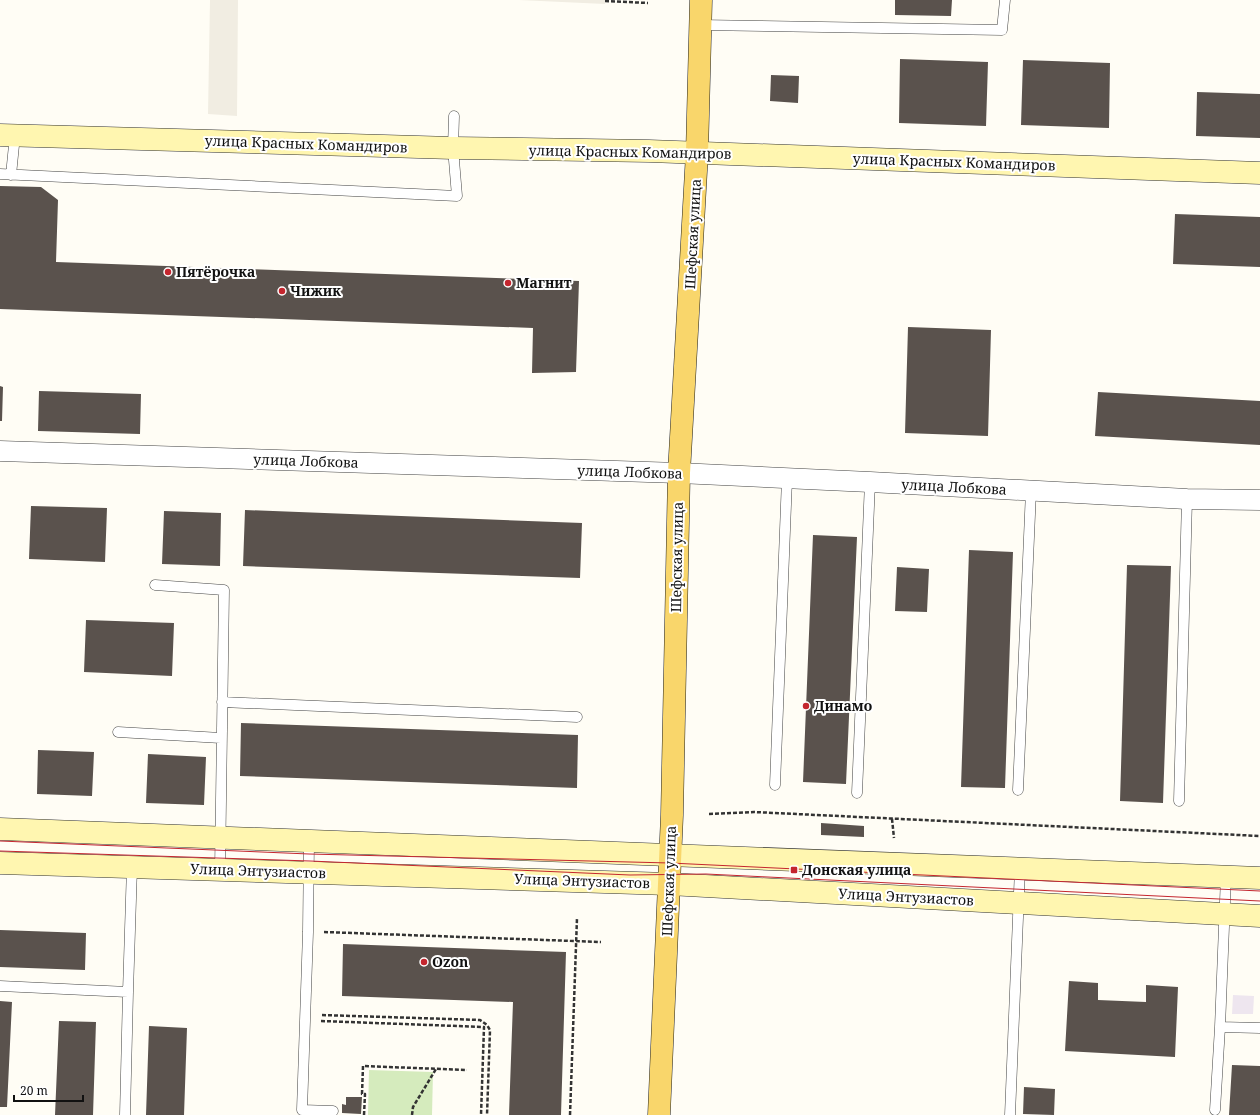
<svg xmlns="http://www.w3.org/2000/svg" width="1260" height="1115" font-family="'Noto Serif',serif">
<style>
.industrial{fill:#eee6ef}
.green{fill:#d5ebbd}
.plaza{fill:#f1ede2}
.building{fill:#5a524d}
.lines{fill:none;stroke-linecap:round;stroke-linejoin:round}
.lane-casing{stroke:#444;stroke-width:11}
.street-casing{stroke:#444;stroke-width:21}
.secondary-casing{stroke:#333;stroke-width:23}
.primary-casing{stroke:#222;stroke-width:23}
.path{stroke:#333;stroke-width:2.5;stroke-dasharray:4 2;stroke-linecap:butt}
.lane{stroke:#fff;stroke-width:10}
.street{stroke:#fff;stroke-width:20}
.secondary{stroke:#fff6b0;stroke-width:22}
.primary{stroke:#f9d66b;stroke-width:22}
.tram{stroke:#c4262e;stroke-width:1}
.poi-dot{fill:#c4262e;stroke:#fff;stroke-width:1.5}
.labels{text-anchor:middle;stroke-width:4;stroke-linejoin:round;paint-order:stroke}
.street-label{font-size:14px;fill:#111;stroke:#fff}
.poi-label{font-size:14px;font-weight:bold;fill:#111;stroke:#fff;text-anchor:start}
</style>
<rect width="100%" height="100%" fill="#fffdf5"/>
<!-- industrial -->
<path class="industrial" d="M1233,995l21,1 -1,18h-21z"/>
<!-- green -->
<path class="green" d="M369,1070l64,2 -1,43h-64z"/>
<!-- plaza -->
<path class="plaza" d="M210,0h28l-1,116 -29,-2z
M519,0h86v4z"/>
<!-- building -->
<path class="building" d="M895,0h57l-1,16 -56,-1z
M900,59l88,3 -2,64 -87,-3z
M1023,60l87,3 -1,65 -88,-3z
M771,75l28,1 -1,27 -28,-2z
M1197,92l63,2v44l-64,-2z
M0,186l41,1 17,13 -2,62 523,19 -3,91 -44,1 1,-45 -533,-19z
M1175,214l85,3v50l-87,-3z
M908,327l83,3 -3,106 -83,-3z
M0,386l3,1 -1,34h-2z
M39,391l102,3 -1,40 -102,-3z
M1098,392l162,9v44l-165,-9z
M31,506l76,2 -2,54 -76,-3z
M245,510l337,13 -2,55 -337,-12z
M164,511l57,2 -1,53 -58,-2z
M813,535l44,2 -11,247 -43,-2z
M969,550l44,2 -8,236 -44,-1z
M1127,565l44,1 -8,237 -43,-2z
M897,567l32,2 -2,43 -32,-1z
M86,620l88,3 -2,53 -88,-4z
M241,723l337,12 -1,53 -337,-12z
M38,750l56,2 -2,44 -55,-2z
M148,754l58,3 -2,48 -58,-2z
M821,823l43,3v11l-43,-2z
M0,930l86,3 -1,37 -85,-3z
M343,944l223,8 -5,163h-52l4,-113 -171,-6z
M1069,981l29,2v17l48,2v-17l32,2 -3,70 -110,-6z
M0,1001l12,1 -5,105h-7z
M59,1021l37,1 -3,93h-38z
M149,1026l38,2 -3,87h-38z
M1232,1065l28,1v49h-31z
M1024,1087l31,2 -1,26 -31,-1z
M346,1097h16l-1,17 -19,-1v-9l4,1z"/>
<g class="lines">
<defs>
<path id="lane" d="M700,25l302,5 3,-30
M0,174l457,22 -4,-48 1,-32
M11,175l4,-40
M155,585l69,5 -4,280
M222,702l355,15
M118,732l103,6
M775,785l12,-306
M1018,790l13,-299
M857,793l13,-311
M1179,801l8,-302
M309,841l-1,91 -6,178 31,1
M0,986l128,6 -3,123
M128,992l4,-125
M1220,1027l40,1
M1215,1110l5,-83 6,-151
M1010,1115l10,-247"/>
<path id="street" d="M0,451l679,22 191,9 317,17 73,1"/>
<path id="secondary" d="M0,135l453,13 196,3 611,22
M0,829l1260,49
M0,863l669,21 591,32"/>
<path id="primary" d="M659,1115l13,-300 7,-342 18,-320 4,-153"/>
</defs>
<!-- lane casing -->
<use href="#lane" class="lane-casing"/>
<!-- street casing -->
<use href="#street" class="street-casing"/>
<!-- secondary casing -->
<use href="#secondary" class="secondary-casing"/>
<!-- primary casing -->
<use href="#primary" class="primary-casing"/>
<!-- path -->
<path class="path" d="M605,1l43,2
M709,814l45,-2 506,24
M892,819l2,19
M324,932l277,10
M322,1015l158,5 7,5 3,5 -3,85
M321,1021l163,6 -3,88
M364,1115l1,-21h-3l1,-28 104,4
M412,1115l1,-8 23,-38
M570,1115l7,-197"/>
<!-- lane -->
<use href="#lane" class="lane"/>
<!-- street -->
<use href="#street" class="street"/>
<!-- secondary -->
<use href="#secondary" class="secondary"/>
<!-- primary -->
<use href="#primary" class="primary"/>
<!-- tram -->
<path class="tram" d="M0,841l309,13 361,9 590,28
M0,851l310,10 320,14 76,-1 554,27"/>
</g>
<!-- markers -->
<g class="poi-dot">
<circle cx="168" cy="272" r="4"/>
<circle cx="508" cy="283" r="4"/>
<circle cx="282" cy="291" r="4"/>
<circle cx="806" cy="706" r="4"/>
<rect x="790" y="866" width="8" height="8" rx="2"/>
<circle cx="424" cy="962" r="4"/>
</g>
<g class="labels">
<!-- street labels -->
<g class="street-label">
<text transform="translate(306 144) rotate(2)" y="5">улица Красных Командиров</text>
<text transform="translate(630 152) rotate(1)" y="5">улица Красных Командиров</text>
<text transform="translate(954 162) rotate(2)" y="5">улица Красных Командиров</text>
<text transform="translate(693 234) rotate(-87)" y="5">Шефская улица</text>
<text transform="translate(306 461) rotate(2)" y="5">улица Лобкова</text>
<text transform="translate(630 472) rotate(2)" y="5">улица Лобкова</text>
<text transform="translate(954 487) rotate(3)" y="5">улица Лобкова</text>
<text transform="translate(677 557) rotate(-89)" y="5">Шефская улица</text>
<text transform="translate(258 871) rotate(2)" y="5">Улица Энтузиастов</text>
<text transform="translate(582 881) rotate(2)" y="5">Улица Энтузиастов</text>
<text transform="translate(669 881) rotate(-88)" y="5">Шефская улица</text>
<text transform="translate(906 897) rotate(3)" y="5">Улица Энтузиастов</text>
</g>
<!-- poi labels -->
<g class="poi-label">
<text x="176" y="277">Пятёрочка</text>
<text x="516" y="288">Магнит</text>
<text x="290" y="296">Чижик</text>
<text x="814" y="711">Динамо</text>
<text x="802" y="875">Донская улица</text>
<text x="432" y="967">Ozon</text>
</g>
</g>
<!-- scale -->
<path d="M14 1095v6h69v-6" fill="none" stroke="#111111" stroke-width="2"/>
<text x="20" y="1095" font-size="12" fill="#111111" stroke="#ffffff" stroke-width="3" paint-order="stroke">20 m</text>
</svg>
